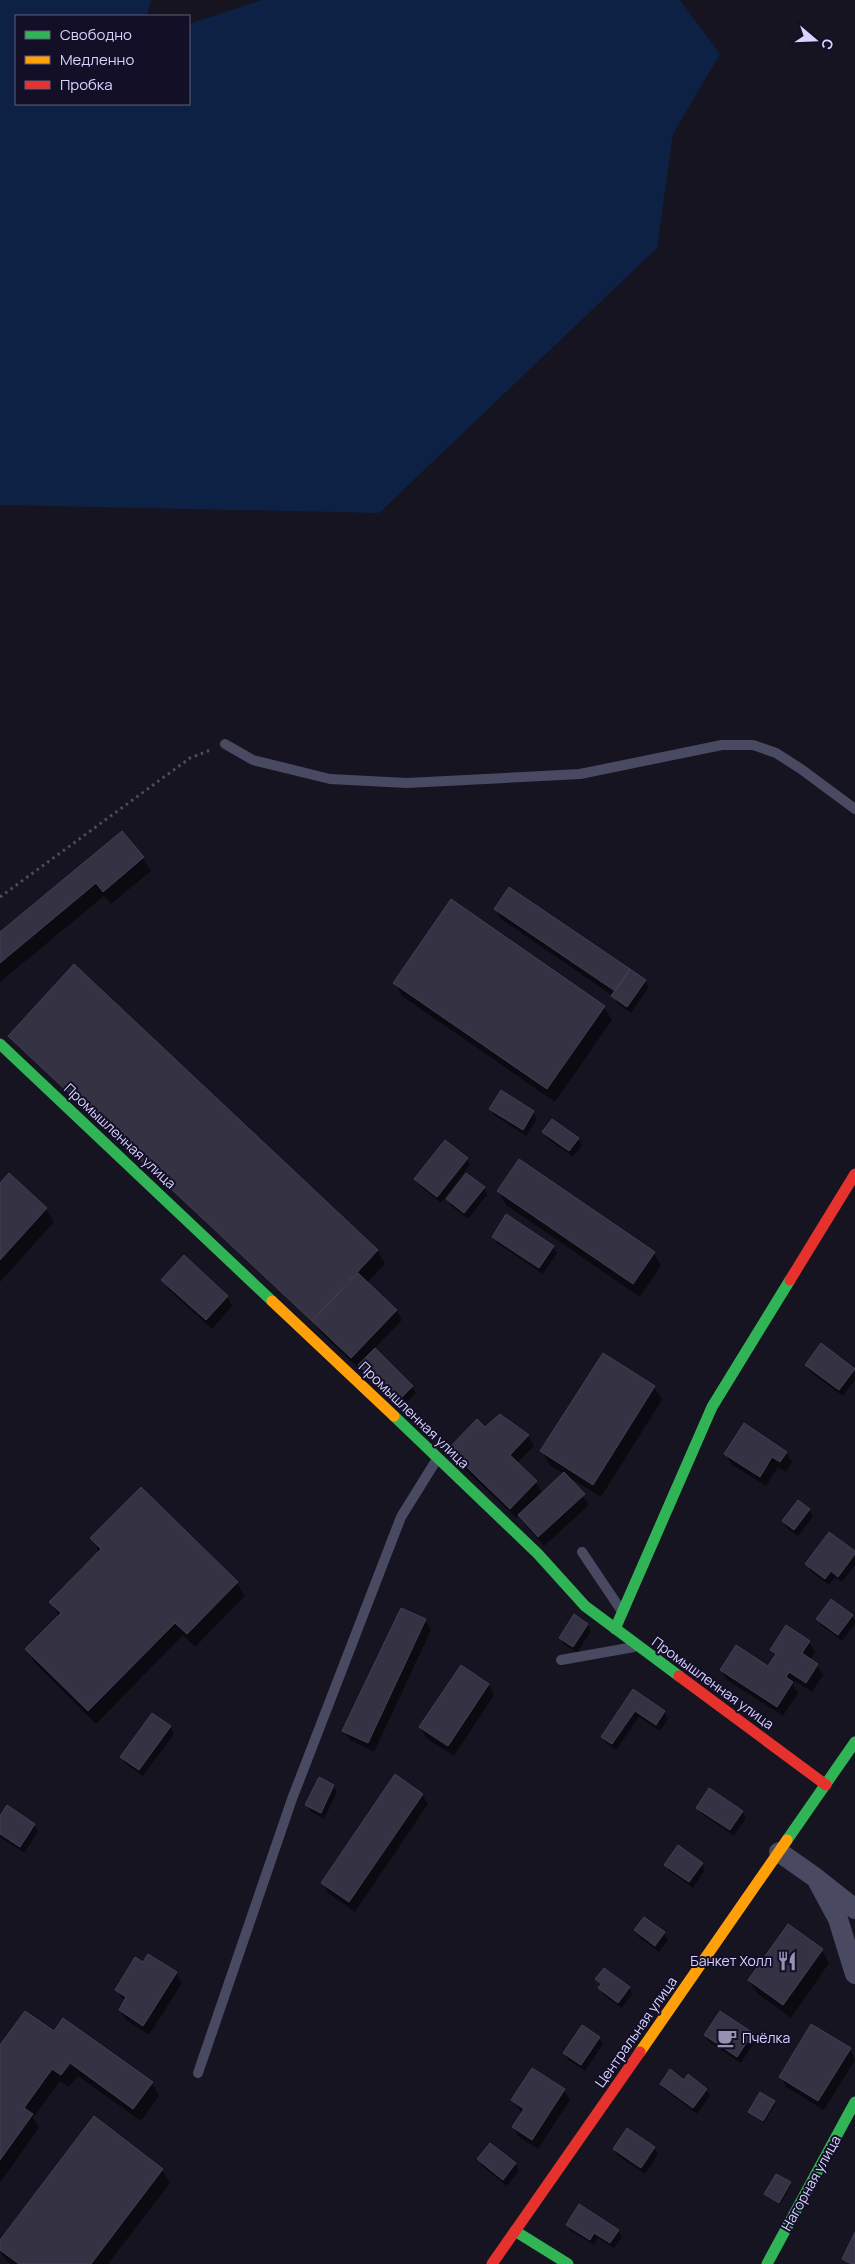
<svg xmlns="http://www.w3.org/2000/svg" width="855" height="2264" font-family="Manrope,sans-serif">
<style>
.water{fill:#0d2144}
.shadow{fill:#0007}
.building{fill:#343243;stroke:#433f54}
.lines{fill:none;stroke-linecap:round;stroke-linejoin:round}
.path{stroke:#44505f;stroke-width:3;stroke-dasharray:2.5 4;stroke-linecap:butt}
.lane{stroke:#4a4962;stroke-width:10}
.street{stroke:#4a4962;stroke-width:20}
.fast{stroke:#30b455;stroke-width:11}
.slow{stroke:#ff9f0a;stroke-width:11}
.jam{stroke:#e5322d;stroke-width:11}
.labels{text-anchor:middle;stroke-width:4;stroke-linejoin:round;paint-order:stroke}
.street-label{font-size:14px;fill:#d9d4ff;stroke:#130f26}
.poi-label{font-size:14px;fill:#d9d4ff;stroke:#130f26;text-anchor:end}
</style>
<rect width="100%" height="100%" fill="#161421"/>
<!-- water -->
<path class="water" d="M0,0h151l-4,16h-131v88h173v-80l73,-24h418l40,54 -47,80 -16,114 -278,265 -379,-8z"/>
<!-- shadow -->
<path class="shadow" d="M122,833l21,25 8,13 -40,33 -7,-8 -104,86v-48z
M495,909l150,71 4,7 -18,26 -14,-10 -4,-7 -112,-77z
M74,966l303,284 8,14 -18,19 29,27 6,10 -28,29 38,38 4,6 -15,15 -80,-75z
M395,983l209,24 8,13 -57,82 -153,-106z
M501,1091l32,21 4,7 -11,17 -32,-21 -4,-6z
M544,1132l34,7 4,6 -9,12 -25,-18z
M467,1159l3,6 -29,38 -21,-17 -4,-7z
M9,1175l37,34 8,13 -54,60v-97z
M484,1188l3,7 -19,24 -17,-13 -4,-7z
M498,1191l156,62 7,13 -21,31 -134,-92z
M493,1237l60,10 4,6 -14,21 -46,-31z
M163,1280l64,16 5,10 -20,23 -43,-39z
M603,1354l51,33 8,13 -61,97 -34,-21 22,29 -45,41 -19,-21 -6,-10 -3,3 -61,-58 30,-31 43,7 6,10 -17,17 19,19 7,12 21,-20 -15,-9 -7,-14z
M806,1365l48,5 1,10 -12,16 -33,-24z
M786,1452l6,10 -6,10 -8,-5 -12,19 -35,-22 -5,-10z
M809,1510l4,7 -15,19 -11,-8 -4,-7z
M92,1538l145,45 8,13 -50,51 -12,-12 -87,89 -62,-62 -7,-13 32,-33 -8,-14 48,-50z
M855,1552v13l-13,17 -7,-5 -6,8 -19,-14 -3,-7z
M832,1600l20,16 3,5v3l-13,17 -21,-16 -3,-6z
M425,1620l6,10 -57,122 -24,-12 -6,-10z
M588,1625l3,6 -14,22 -13,-9 -4,-6z
M809,1642l6,10 -5,8 7,5 6,10 -11,17 -17,-11 -2,3 5,9 -15,23 -56,-36 -6,-10 48,-3 7,-10 -5,-7z
M489,1685l5,10 -40,61 -28,-18 -5,-10z
M633,1691l31,21 4,7 -8,12 -21,-14 -23,33 -10,-7 -4,-6z
M170,1727l4,7 -31,42 -18,-13 -3,-6z
M334,1786l3,6 -13,27 -13,-7 -4,-7z
M422,1794l6,10 -73,108 -27,-19 -5,-10z
M7,1807l27,18 4,7 -14,21 -24,-16v-19z
M698,1808l44,4 4,6 -12,18 -32,-22z
M702,1864l3,6 -12,18 -24,-17 -3,-6z
M636,1931l28,2 4,7 -9,12 -20,-15z
M822,1950l7,13 -38,55 -34,-25 -8,-13z
M143,1964l33,9 6,10 -33,52 -23,-15 -6,-10 5,-8 -9,-12z
M597,1979l32,8 3,7 -10,14 -19,-13z
M54,2033l98,50 7,13 -18,25 -63,-45 -9,11 -9,-6 -27,37 6,10 -39,55v-136z
M752,2034l4,6 -15,23 -32,-21 -4,-7z
M599,2038l4,6 -18,27 -17,-11 -4,-7z
M850,2049l5,11 -31,50 -38,-23 -5,-10z
M684,2081l22,8 4,7 -13,18 -32,-24 -4,-6z
M564,2090l6,10 -32,49 -19,-12 -6,-10 9,-14 -9,-13z
M774,2102l1,3 -11,18 -14,-11z
M491,2145l24,19 4,7 -12,15 -25,-20 -3,-6z
M654,2148l4,6 -13,20 -27,-18 -4,-7z
M162,2170l8,13 -62,81h-97l-6,-5 -5,-8v-9z
M790,2183l1,3 -11,19 -14,-11z
M567,2225l51,6 4,6 -8,11 -16,-10 -4,7 -23,-14z"/>
<!-- building -->
<path class="building" d="M122,831l22,26 -41,35 -7,-9 -96,80v-31z
M509,887l121,82 -15,22 -121,-82z
M451,899l154,107 -58,83 -154,-106z
M74,964l304,286 -66,71 -304,-285z
M630,969l16,11 -19,27 -16,-11z
M501,1090l33,21 -11,19 -34,-21z
M552,1119l27,19 -10,13 -27,-19z
M445,1140l23,18 -31,39 -23,-18z
M519,1159l136,93 -22,32 -136,-93z
M9,1173l38,35 -47,52v-77z
M466,1173l19,14 -21,26 -18,-14z
M506,1214l48,32 -15,22 -47,-31z
M184,1255l44,41 -22,24 -45,-40z
M358,1273l39,37 -46,48 -39,-37z
M821,1343l34,26 -16,21 -34,-25z
M375,1348l38,38 -17,17 -38,-38z
M603,1353l52,33 -62,99 -53,-34z
M500,1414l29,21 -19,20 27,26 -27,28 -62,-60 29,-30 8,8z
M744,1423l43,29 -7,10 -8,-5 -12,20 -36,-23z
M564,1472l21,22 -47,43 -20,-22z
M141,1487l97,95 -51,52 -12,-11 -87,88 -63,-62 36,-36 -12,-11 52,-53 -11,-11z
M798,1500l12,9 -16,21 -12,-9z
M829,1532l26,19v3l-17,23 -7,-6 -6,8 -20,-15z
M831,1599l22,16 -15,20 -22,-16z
M401,1608l25,11 -58,124 -26,-12z
M574,1614l14,10 -15,23 -14,-9z
M786,1625l24,16 -8,12 16,11 -12,19 -17,-11 -3,5 7,5 -16,25 -57,-37 16,-25 32,21 8,-12 -6,-4z
M461,1665l28,19 -41,62 -29,-19z
M633,1689l32,22 -9,14 -21,-14 -23,33 -11,-7z
M152,1713l19,13 -32,44 -19,-13z
M395,1774l28,20 -74,108 -28,-19z
M319,1777l15,8 -13,28 -16,-8z
M709,1788l34,23 -13,19 -34,-22z
M7,1805l28,19 -15,23 -20,-13v-18z
M678,1845l25,18 -14,19 -25,-17z
M644,1917l21,15 -10,14 -21,-16z
M788,1924l35,25 -40,56 -35,-25z
M148,1954l29,18 -34,54 -24,-16 7,-13 -11,-7 20,-33 8,5z
M604,1968l26,19 -12,16 -20,-15 3,-4 -6,-5z
M25,2011l29,20 9,-13 90,64 -20,27 -63,-46 -9,12 -9,-6 -28,39 9,6 -33,46v-115z
M720,2011l33,22 -16,24 -33,-22z
M811,2024l40,24 -33,53 -39,-24z
M582,2025l18,12 -19,28 -18,-12z
M532,2068l33,21 -33,51 -20,-13 12,-18 -13,-9z
M670,2069l14,11 4,-6 19,15 -14,19 -33,-24z
M760,2092l15,9 -12,20 -15,-9z
M94,2116l69,53 -72,95h-72l-19,-14v-10z
M627,2128l28,19 -14,21 -28,-19z
M490,2143l26,20 -13,17 -26,-21z
M776,2174l15,8 -12,21 -15,-9z
M579,2204l40,26 -9,13 -16,-10 -4,7 -24,-15z
M855,2232v32h-4l-9,-5z"/>
<g class="lines">
<!-- path -->
<path class="path" d="M0,897l190,-139 23,-9"/>
<!-- lane -->
<path class="lane" d="M225,744l28,16 77,19 77,4 173,-9 142,-29h31l23,8 25,16 54,40
M582,1552l39,58
M561,1660l73,-13
M198,2073l94,-274 109,-282 36,-58"/>
<!-- street -->
<path class="street" d="M779,1852l37,26 39,31
M816,1878l22,41 17,55"/>
<!-- fast -->
<path class="fast" d="M0,1044l272,257
M394,1416l144,138 47,52 94,70
M615,1629l97,-222 78,-127
M787,1840l68,-98
M515,2231l53,33
M767,2264l88,-162"/>
<!-- slow -->
<path class="slow" d="M272,1301l122,115
M640,2052l147,-212"/>
<!-- jam -->
<path class="jam" d="M790,1280l65,-106
M679,1676l147,109
M492,2264l148,-212"/>
</g>
<!-- icons -->
<defs>
<symbol id="restaurant-bare" viewBox="-9 -9 18 18"><path d="M-5-6h1v4h1v-4h1v4h1v-4h1v5L-1.5 .5V6h-2V.5L-5-1ZM5-6V6H3V1.5H1.5Q1.5-4 5-6Z" fill="#9591b1" stroke="#130f26" stroke-width="2.5" paint-order="stroke"/></symbol>
<symbol id="cafe-bare" viewBox="-9 -9 18 18"><path d="M-5.5-4.5H6V0H3Q3 3.5 0 3.5H-2.5Q-5.5 3.5-5.5 0ZM3-3.2v2h1.7v-2ZM-6 4.5H4V6H-6Z" fill="#9591b1" stroke="#130f26" stroke-width="2.5" paint-order="stroke"/></symbol>
</defs>
<g fill-rule="evenodd">
<use href="#restaurant-bare" x="773" y="1947" width="28" height="28"/>
<use href="#cafe-bare" x="713" y="2024" width="28" height="28"/>
</g>
<g class="labels">
<!-- street labels -->
<g class="street-label">
<text transform="translate(120 1136) rotate(43)" y="5">Промышленная улица</text>
<text transform="translate(414 1415) rotate(44)" y="5">Промышленная улица</text>
<text transform="translate(713 1683) rotate(36)" y="5">Промышленная улица</text>
<text transform="translate(636 2032) rotate(-55)" y="5">Центральная улица</text>
<text transform="translate(811 2183) rotate(-61)" y="5">Нагорная улица</text>
</g>
<!-- poi labels -->
<g class="poi-label">
<text x="772" y="1966">Банкет Холл</text>
<text x="742" y="2043" text-anchor="start">Пчёлка</text>
</g>
</g>
<!-- legend -->
<rect x="15" y="15" width="175" height="90" fill="#130f26" stroke="#625e7d"/>
<rect x="25" y="31" width="25" height="8" fill="#30b455" stroke="#625e7d"/>
<text x="60" y="40" font-size="15" fill="#d9d4ff">Свободно</text>
<rect x="25" y="56" width="25" height="8" fill="#ff9f0a" stroke="#625e7d"/>
<text x="60" y="65" font-size="15" fill="#d9d4ff">Медленно</text>
<rect x="25" y="81" width="25" height="8" fill="#e5322d" stroke="#625e7d"/>
<text x="60" y="90" font-size="15" fill="#d9d4ff">Пробка</text>
<!-- north arrow -->
<g transform="translate(815 40) rotate(109)" stroke="#130f26" stroke-width="4" paint-order="stroke">
<path d="M0-4L9 19L0 12L-9 19Z" fill="#d9d4ff"/>
<text y="-8" font-size="14" font-weight="bold" text-anchor="middle" fill="#d9d4ff">С</text>
</g>
</svg>
